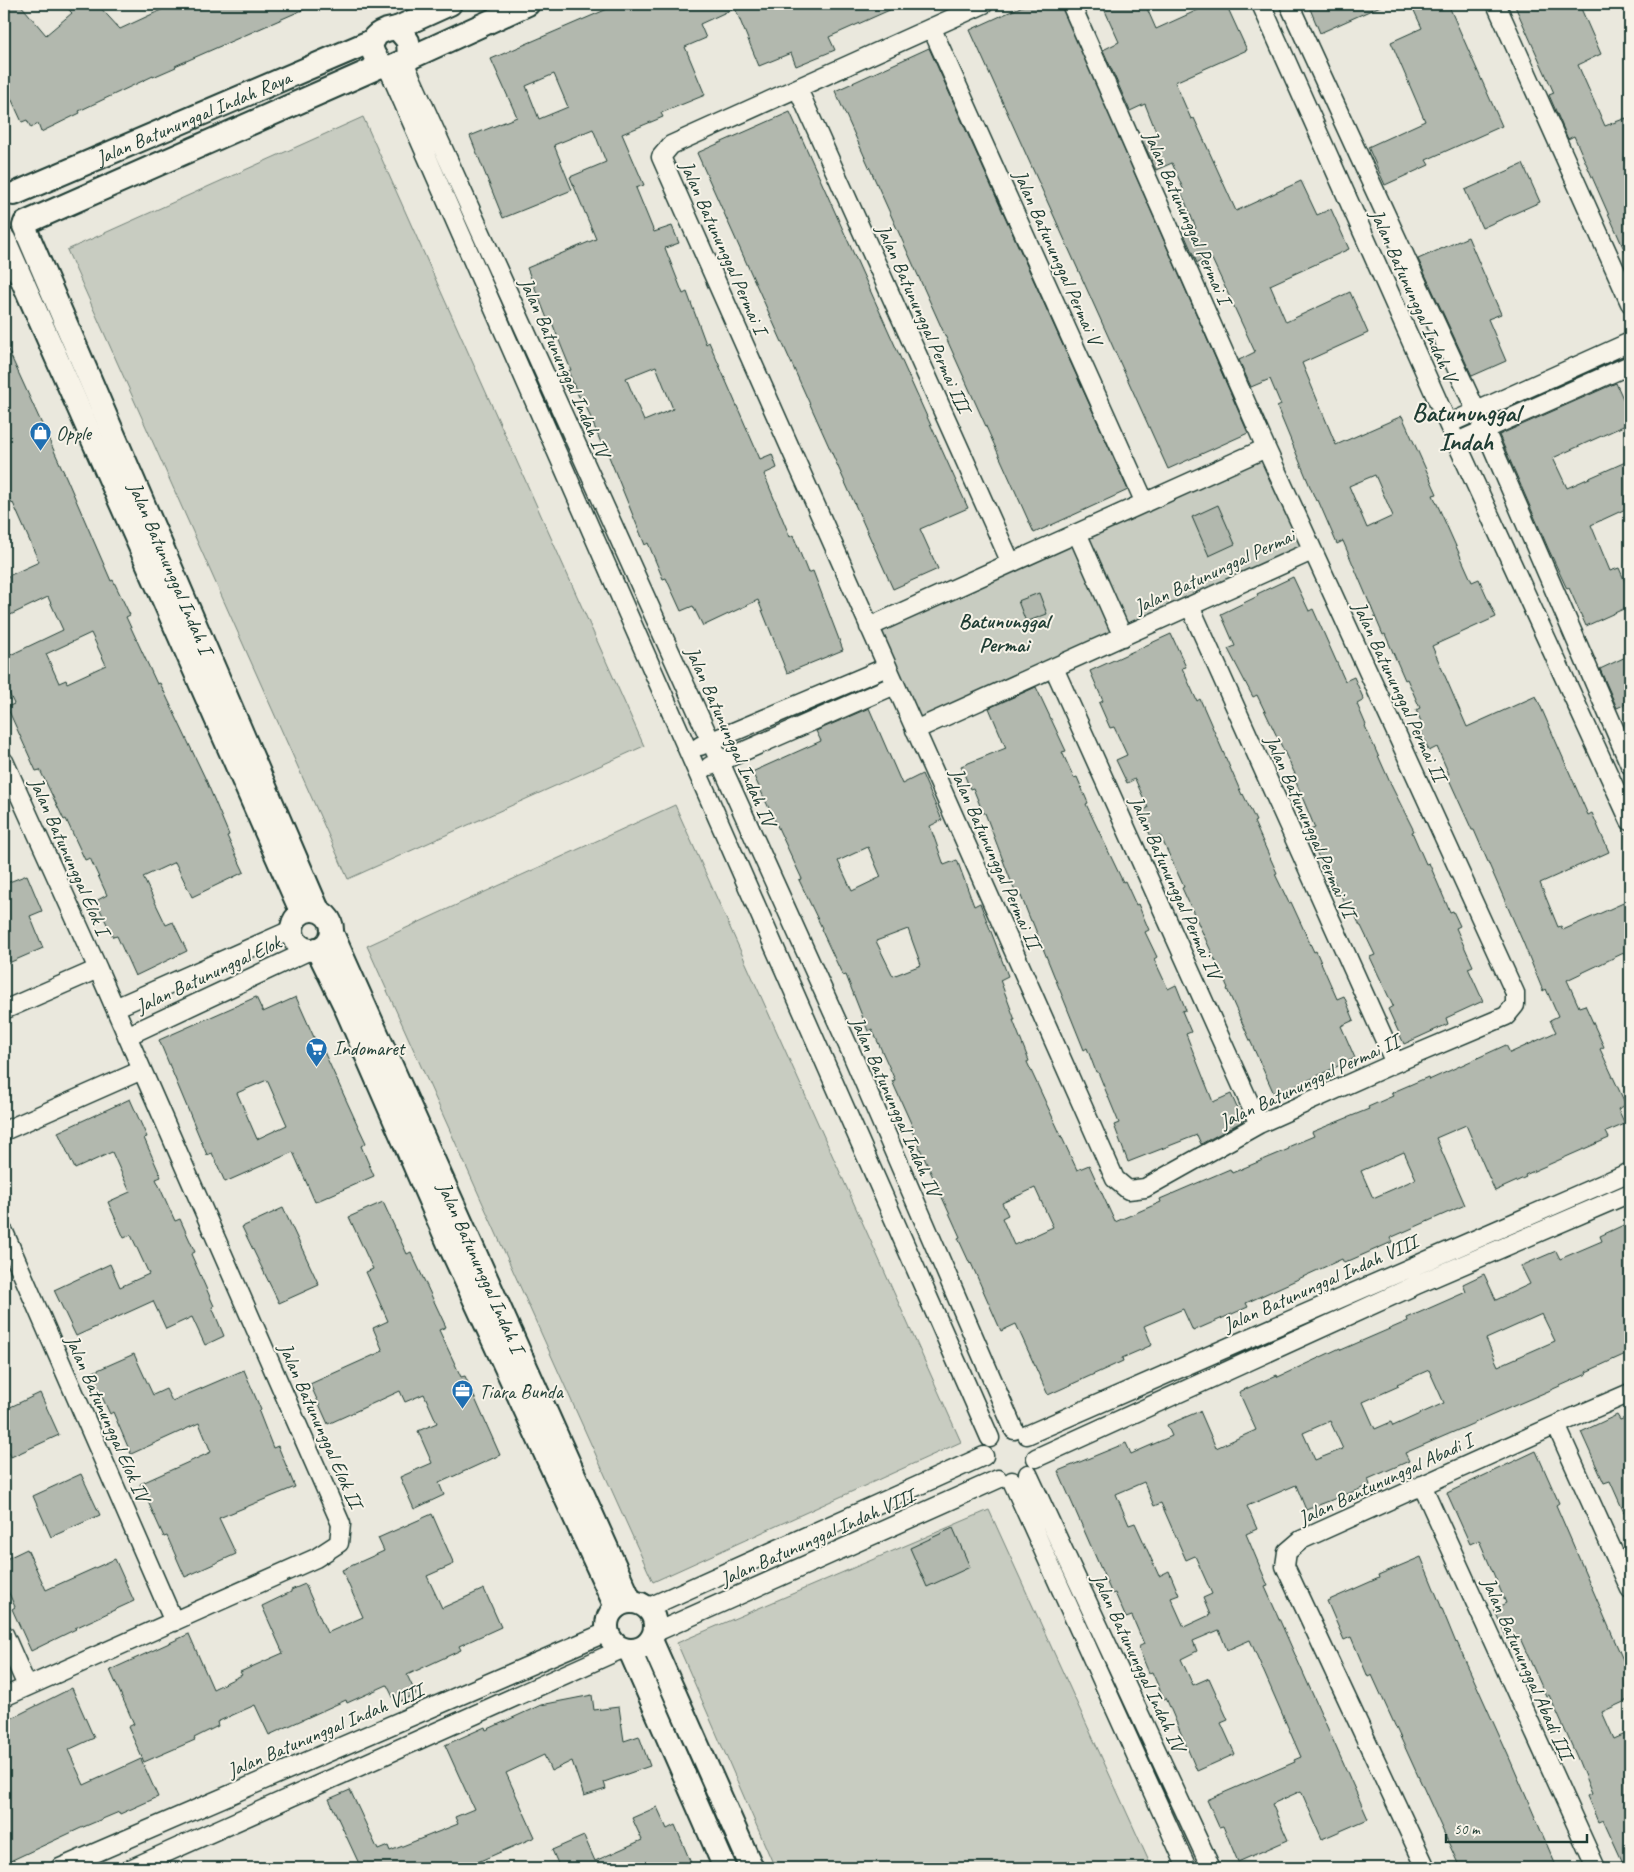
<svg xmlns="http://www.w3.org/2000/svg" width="1634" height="1872" font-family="Caveat,sans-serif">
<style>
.green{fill:#c8ccc1;stroke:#74847a}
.building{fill:#b2b8ae;stroke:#1f3d34;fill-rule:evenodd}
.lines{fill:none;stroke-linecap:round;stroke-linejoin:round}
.minor-casing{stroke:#1f3d34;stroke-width:21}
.tertiary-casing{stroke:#1f3d34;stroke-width:26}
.minor{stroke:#f7f3e8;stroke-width:18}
.tertiary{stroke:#f7f3e8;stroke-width:22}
.labels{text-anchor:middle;stroke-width:4;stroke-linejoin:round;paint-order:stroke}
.street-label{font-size:20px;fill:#1f3d34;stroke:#f7f3e8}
.poi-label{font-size:20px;fill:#1f3d34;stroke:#f7f3e8;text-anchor:start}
.neighbourhood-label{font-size:21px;font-weight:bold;fill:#1f3d34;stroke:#f7f3e8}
.district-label{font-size:25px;font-weight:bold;fill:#1f3d34;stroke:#f7f3e8}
</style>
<rect width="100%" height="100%" fill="#eae8dd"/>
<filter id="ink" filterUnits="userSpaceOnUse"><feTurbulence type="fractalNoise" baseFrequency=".02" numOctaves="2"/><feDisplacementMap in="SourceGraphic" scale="10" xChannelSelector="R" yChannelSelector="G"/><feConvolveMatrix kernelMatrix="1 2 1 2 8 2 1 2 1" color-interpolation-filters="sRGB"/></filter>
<g filter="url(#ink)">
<!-- green -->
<path class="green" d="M363,117l281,629 -296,133 -281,-629z
M1270,451l41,95 -394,181 -45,-100z
M675,805l286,637 -308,140 -286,-636z
M989,1510l163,358h-377l-98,-225z"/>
<!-- building -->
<path class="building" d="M4,4h16l26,31 26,-22 -9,-9h34l23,25 54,-25h142l-141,62 1,1 -23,10v-1l-74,35 1,2 -39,19 -3,-8 -7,4 -4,-8 -5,2 -18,-39z
M619,4h284l-74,33 6,13 -39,16 -5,-13 -32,13 -24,-58 -35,16 6,14 -21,9 20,48 -44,18 2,4 -41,17 22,51 -8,3 18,44 18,-6 7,17 -14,5 18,46 4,-2 19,52 3,-2 51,117 12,-5 5,14 -13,6 26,63 3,-2 15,38 5,-2 30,79 -56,23 -29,-73 -55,26 -10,-20 -12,5 -15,-33 -3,1 -15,-36 -3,2 -42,-103 -2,1 -19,-47 -3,1 -11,-26 3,-1 -9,-22 -11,-28 -3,1 -21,-53 69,-29 -26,-62 36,-15 -13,-33 -39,16 18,45 -69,28 -33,-82 47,-19 -26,-58zM554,74l14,33 -29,12 -13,-33zM656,366l17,43 -29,12 -18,-43z
M1027,4h34l187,429 -80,36 -198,-439z
M1102,4h43l11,25 55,-25h15l21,46 -72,32 16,37 3,-1 42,93 65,-30 16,34 14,-6 18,40 -79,36 16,37 64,-30 18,41 -66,30 34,82 66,-29 35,78 -4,1 39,87 7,-3 17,38 -64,29 35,81 69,-31 52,119 4,-2 17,39 -69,31 18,44 3,-1 2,4 67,-30v50l-63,30 12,27 6,-2 19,42 -4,2 26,56 -8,4 7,15 -19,8 3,6 -84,37 1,2 -31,14 -29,-66 -30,13 29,67 -75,33 2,4 -48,21 -2,-4 -96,44 2,4 -55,24 -10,-22 -39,17 8,19 -30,13 1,3 -75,34 -32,-71 -15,7 -30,-68 -1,1 -12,-26 2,-1 -48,-106 2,-1 -22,-49 3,-1 -23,-51 -4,2 -22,-56 -3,1 -22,-47 1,-1 -23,-48 3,-1 -50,-107 69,-31 -5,-10 53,-23 33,76 20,-10 20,46 -12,6 14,39 13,-5 17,46 6,-3 28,73 -8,4 15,40h-2l16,41 -2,1 50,108 12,-5 26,57 46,-20 -1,-3 70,-30 2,4 57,-24 -1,-2 26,-11 -2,-4 57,-23 -1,-2 25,-11 -2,-3 37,-16 1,3 77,-35 4,8 46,-21 -6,-12 8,-4 -12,-27 -3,2 -20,-49 -49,-112h-2l-25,-55 2,-1 -12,-27 -8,4 -9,-22 4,-1 -8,-18 4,-2 -13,-29 -2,1 -20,-46 -2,1 -40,-94 -6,3 -19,-44 -2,1 -39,-94 4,-2 -11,-26 -19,8 -12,-27 16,-8 -44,-95 -14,6 -13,-29 12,-6 -15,-36 3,-1 -12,-28 -16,7 -14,-30 15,-6 -12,-30 -15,7 -27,-61 16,-8zM1375,475l18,41 -26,12 -18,-42zM868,847l13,30 -29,14 -14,-30zM908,929l13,36 -28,11 -17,-35zM1404,1152l12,27 -43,19 -12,-27zM1035,1188l18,39 -39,18 -12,-27 6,-3 -6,-12z
M1308,4h77l-65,29z
M1411,4h37l54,122 -76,34 3,5 -44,20 -17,-38 57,-26 -34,-79 31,-14z
M1514,4h65l22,50 -23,11 27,61 21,-8 4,10v135l-56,-127 -6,3 -19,-44 5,-2z
M929,48l199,442 -94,43 -199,-442z
M790,112l178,396 -48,21 18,40 -45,20 -196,-436z
M1523,164l17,38 -58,26 -17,-38z
M1468,237l33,77 -13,5 18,42 -34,15 -54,-117z
M4,341l62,136 45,104 2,-1 17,35 -4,2 31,67 3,-1 46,97 23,55 -2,1 17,36 -52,25 -17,-35 -32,15 23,48 7,-3 14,29 -52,25 -18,-40 -4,1 -17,-36 11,-6 -17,-37 -5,2 -19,-41 -2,1 -24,-50 -4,1 -29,-64 7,-3 -10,-22v-24l59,-28 -15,-33 -44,21v-40l35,-16 -26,-59 -1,1 -8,-18zM91,633l15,32 -39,18 -1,-3 -7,3 -13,-29z
M1616,383l14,31v9l-77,35 14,30 63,-28v47l-39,18 19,46 9,-3 11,25v13l-44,20 -17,-38 -2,1 -19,-41 -49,-113z
M1218,505l17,39 -26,12 -17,-39z
M1293,577l16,34 4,-2 32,72 9,-4 10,23 -7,4 9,21 -1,1 27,61 22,44 -2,1 14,32 3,-1 21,49 3,-1 7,15 -4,2 17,38 -5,2 15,33 -37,17 2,6 -44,20 -16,-35 5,-3 -23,-49 5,-2 -14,-29h-1l-11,-24 -4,2 -12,-25 -4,2 -22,-50 8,-3 -22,-53 2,-1 -38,-79 -4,2 -25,-48 7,-3 -14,-32 37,-18 -1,-2z
M1039,593l8,21 -21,8 -8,-21z
M1171,634l15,33 -4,1 15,33 3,-2 42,96 1,-1 13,27 -2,1 23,51 -2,1 14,29 2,-1 23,50 2,-1 21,48 7,-3 10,24 -13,6 14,32 -80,38 -48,-107 1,-1 -46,-100 2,-1 -24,-52 -8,4 -12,-27 8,-4 -13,-29 -8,4 -11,-23 11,-5 -13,-28 -4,1 -11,-25 4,-2 -13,-30z
M1630,655v47l-13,6 -17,-39z
M1036,687l30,64 -4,1 12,26 3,-1 11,26 -2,1 26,55 11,23 2,-1 11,24 2,-1 11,26 -4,2 12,25 -3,2 14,30 8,-4 10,25 -4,1 9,21 -5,2 27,68 18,-8 12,27 -42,23 -4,-9 -69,27 -14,-37 5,-2 -21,-51h-2l-9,-24 -3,2 -52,-129h-1l-10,-25 -4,1 -32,-84h-2l-10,-25 -3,1 -9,-23 45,-18 -17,-40z
M27,875l15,36 -12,5 13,32 -39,17v-81z
M256,997l7,15 33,-15 21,47 3,-1 38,83 8,17 -5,3 13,30 -59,26 -22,-50 -68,30 -13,-29 -5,2 -48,-115zM267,1080l20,45 -30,14 -20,-46z
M130,1099l17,38 -3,1 17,39 -5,2 19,42 5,-2 15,33 -4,2 23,52 -2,1 12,29 -19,9 -13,-28 -26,12 -13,-28 -77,35 -22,-46 56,-26 10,23 29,-13 -18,-39 -7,3 -16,-36 22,-10 -18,-40 -37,17 -17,-37z
M383,1202l24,52 4,-2 35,75 -7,3 22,47 4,-1 35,79 -61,28 5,12 -30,14 -14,-32 32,-14 -14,-32 19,-8 -13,-29 -19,8 -5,-11 -72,33 -18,-40 73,-33 -10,-23 15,-7 -22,-49 7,-3 -24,-52z
M283,1208l36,77 -40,18 -37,-76z
M1630,1222v130l-44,20 1,2 -34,15 -148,64 4,8 -41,18 2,6 -64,25 -10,-25 -49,21 10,23 -11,5 22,52 -3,1 103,232 -46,20 -21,-48 -29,13 16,36 -50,22 -15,-36 -4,1 -12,-27 88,-38 -1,-2 7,-3 -51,-117 -23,10 -8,-20 -26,11 4,10 -16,8 12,26 16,-7 19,42 -7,3 14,31 -38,17 -31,-73 -2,1 -12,-27 -3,1 -11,-26 6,-3 -12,-28 -6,2 -11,-25 -3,1 -54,-123 68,-28 5,11 41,-18 -5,-11 33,-14 16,37 40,-18 -17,-38 38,-17 1,2 62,-29 1,2 67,-29 -1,-3 59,-26 -3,-8 21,-10 12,26 34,-16 -9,-18 35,-15 4,8 42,-18 -2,-5zM1542,1314l13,27 -57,25 -12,-27zM1429,1370l15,33 -51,23 -2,-4 -16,7 -12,-27 36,-16 -2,-2zM1330,1421l13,28 -28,11 -12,-27zM1144,1482l10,24 7,-3 25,57 9,-4 17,38 -9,4 7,17 -26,12 -13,-29 8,-3 -10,-24 -10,5 -24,-53 -6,2 -13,-31z
M134,1354l19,41 13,-6 6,12 72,-31 17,40 -2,2 14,36 5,-2 17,41 -76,31 17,36 -51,23 -18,-41 -3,1 -24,-53 71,-32 -12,-29 -68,31 -18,-42 -3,2 -19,-41z
M40,1393l19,42 -48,22 -7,-17v-30z
M1617,1415l3,5 10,-4v110l-20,-45 -6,2 -23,-51z
M1536,1451l23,52 -3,2 74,171v23l-28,13 12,27 16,-7v136h-5l-22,-48 -5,2 -11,-26 5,-2 -15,-37 -28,-62 -3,1 -27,-60 -11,5 -14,-32 12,-6 -27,-63 -9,4 -23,-51z
M81,1474l19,41 -49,22 -18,-41z
M432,1514l22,50 -27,12 15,32 42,-19 17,38 -42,19 2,4 -54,25 9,19 -20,9 -9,-18 -40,18 -1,-3 -77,35 -14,-30 -38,17 1,4 -24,12 1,2 -51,22 -16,-35 6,-3 -24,-54 79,-36 24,55 29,-14 -2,-3 43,-19 -21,-47 29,-14v-2l14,-6 22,49 36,-16 -21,-47 42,-19 -6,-13z
M953,1528l17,39 -43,20 -17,-39z
M27,1549l19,41 69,-31 19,42 -59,27 1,1 -45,22 -19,-42 3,-2 -11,-25v-22z
M1421,1557l35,86 1,-1 51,113 49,113h-97l-88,-193 -4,2 -17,-40 -7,3 -17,-39 52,-23 -1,-3z
M72,1688l22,50 -26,12 16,35 57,-26 17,38 -38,17 -1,-2 -38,16 -73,34 -4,-10v-130z
M592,1695l2,15 25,-3 5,34 15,-5 11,30 -46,16 2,7 -22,7 -12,-35 -21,10 -7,-16 -38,18 29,64 -71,31h-103l-32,-69 21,-9 28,60 10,-4 2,5 68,-27 -3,-7 19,-8 -29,-64 40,-18 1,3 55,-25z
M657,1807l10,22 8,-4 18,43h-133l-8,-18 32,-14 11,25 47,-21 -10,-22z"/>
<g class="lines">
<defs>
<path id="minor" d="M984,4l-313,141 -10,12 454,1022 13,11 17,-2 114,-64 136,-61 111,-47 9,-11v-12l-249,-545 -195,-444
M1261,4l187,420 182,397
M1289,4l196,426 145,335
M1496,4l134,299
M932,29l213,474
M404,62l446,988 164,380
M388,68l602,1370
M798,89l213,474
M1448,424l182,-82
M1457,442l173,-77
M1077,533l46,104
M1190,606l205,457
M869,627l397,-179
M1054,668l205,456
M915,730l397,-179
M700,746l187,-79
M4,761l94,208
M710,766l185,-81
M115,1008l176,-78
M4,1010l94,-41 44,101 -138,61
M127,1036l181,-85
M4,1232l170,390
M1556,1425l74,164
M1027,1435l603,-263
M1036,1458l380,-173 214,-92
M1028,1474l183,394
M1012,1481l175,387
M1422,1485l174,383
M647,1608l337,-152
M654,1633l344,-154
M4,1634l23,52
M4,1697l312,-139 23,-15 2,-19 -199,-454
M60,1868l547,-236
M132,1868l490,-219
M1426,1868l-141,-302 2,-14 14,-12 255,-115 74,-32"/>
<g id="tertiary">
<path d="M397,28l53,-24"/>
<path d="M409,58l-1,-17 -11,-13c-4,1 -9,1 -13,3 -22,8 -11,29 4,37l140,-64"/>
<path id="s1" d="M14,194l360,-154"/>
<path d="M25,223l358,-158"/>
<path id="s2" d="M24,226l294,684"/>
<path d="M4,239l297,672"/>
<circle cx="312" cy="930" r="20"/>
<path id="s3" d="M332,933l299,669"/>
<path d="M317,949l27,55 104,238 168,365"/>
<circle cx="631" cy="1626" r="24"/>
<path d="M651,1640l101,228"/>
<path d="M630,1651l95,217"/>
</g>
</defs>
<!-- minor casing -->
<use href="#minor" class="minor-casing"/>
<!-- tertiary casing -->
<use href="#tertiary" class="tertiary-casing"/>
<!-- minor -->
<use href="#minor" class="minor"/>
<!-- tertiary -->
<use href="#tertiary" class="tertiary"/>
</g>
</g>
<!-- icons -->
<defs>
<symbol id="shop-pin" viewBox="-11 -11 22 30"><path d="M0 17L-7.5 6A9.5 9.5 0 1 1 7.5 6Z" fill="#1f6fb2" stroke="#f7f3e8"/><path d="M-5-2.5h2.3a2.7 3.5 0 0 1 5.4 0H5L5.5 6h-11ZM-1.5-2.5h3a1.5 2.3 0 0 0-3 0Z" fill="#fff"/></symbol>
<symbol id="supermarket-pin" viewBox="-11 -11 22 30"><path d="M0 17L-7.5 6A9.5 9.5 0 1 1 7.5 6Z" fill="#1f6fb2" stroke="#f7f3e8"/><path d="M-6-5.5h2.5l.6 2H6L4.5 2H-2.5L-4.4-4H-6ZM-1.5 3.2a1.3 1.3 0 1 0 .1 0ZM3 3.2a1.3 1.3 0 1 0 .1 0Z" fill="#fff"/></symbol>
<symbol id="office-pin" viewBox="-11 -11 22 30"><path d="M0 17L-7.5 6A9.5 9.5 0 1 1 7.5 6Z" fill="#1f6fb2" stroke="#f7f3e8"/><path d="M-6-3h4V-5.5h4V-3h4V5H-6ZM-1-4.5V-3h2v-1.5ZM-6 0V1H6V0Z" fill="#fff"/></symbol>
</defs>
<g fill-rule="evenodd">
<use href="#shop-pin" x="28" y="420" width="25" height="34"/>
<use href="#supermarket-pin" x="304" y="1036" width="25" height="34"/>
<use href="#office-pin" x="450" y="1378" width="25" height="34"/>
</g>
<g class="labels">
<!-- street labels -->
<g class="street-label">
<text dy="7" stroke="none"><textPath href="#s1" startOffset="195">Jalan Batununggal Indah Raya</textPath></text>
<text transform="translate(1188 217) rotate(66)" y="7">Jalan Batununggal Permai I</text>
<text transform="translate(724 247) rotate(66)" y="7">Jalan Batununggal Permai I</text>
<text transform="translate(1058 257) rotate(66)" y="7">Jalan Batununggal Permai V</text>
<text transform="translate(1414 295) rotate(66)" y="7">Jalan Batununggal Indah V</text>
<text transform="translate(924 318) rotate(66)" y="7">Jalan Batununggal Permai III</text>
<text transform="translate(565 367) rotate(66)" y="7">Jalan Batununggal Indah IV</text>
<text dy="7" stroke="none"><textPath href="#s2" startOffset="372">Jalan Batununggal Indah I</textPath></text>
<text transform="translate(1214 571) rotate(-25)" y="7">Jalan Batununggal Permai</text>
<text transform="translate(1400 691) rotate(65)" y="7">Jalan Batununggal Permai II</text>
<text transform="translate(731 736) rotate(66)" y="7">Jalan Batununggal Indah IV</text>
<text transform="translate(1311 826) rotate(66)" y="7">Jalan Batununggal Permai VI</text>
<text transform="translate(70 856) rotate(66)" y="7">Jalan Batununggal Elok I</text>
<text transform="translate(996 858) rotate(66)" y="7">Jalan Batununggal Permai II</text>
<text transform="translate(1176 887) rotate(66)" y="7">Jalan Batununggal Permai IV</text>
<text transform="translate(208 974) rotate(-25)" y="7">Jalan Batununggal Elok</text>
<text transform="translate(1309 1081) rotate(-25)" y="7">Jalan Batununggal Permai II</text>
<text transform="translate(896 1106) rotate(66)" y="7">Jalan Batununggal Indah IV</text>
<text dy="7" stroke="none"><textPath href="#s3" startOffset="366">Jalan Batununggal Indah I</textPath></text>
<text transform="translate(1320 1283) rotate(-24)" y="7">Jalan Batununggal Indah VIII</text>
<text transform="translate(108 1418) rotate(66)" y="7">Jalan Batununggal Elok IV</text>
<text transform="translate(321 1425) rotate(66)" y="7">Jalan Batununggal Elok II</text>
<text transform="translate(1385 1479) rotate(-25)" y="7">Jalan Bantununggal Abadi I</text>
<text transform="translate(817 1537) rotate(-24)" y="7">Jalan Batununggal Indah VIII</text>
<text transform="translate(1139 1662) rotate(65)" y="7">Jalan Batununggal Indah IV</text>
<text transform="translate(1528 1668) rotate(66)" y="7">Jalan Batununggal Abadi III</text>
<text transform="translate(325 1730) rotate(-23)" y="7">Jalan Batununggal Indah VIII</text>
</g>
<!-- poi labels -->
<g class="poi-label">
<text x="56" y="440">Opple</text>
<text x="333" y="1055">Indomaret</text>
<text x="479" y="1398">Tiara Bunda</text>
</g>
<!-- neighbourhood labels -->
<g class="neighbourhood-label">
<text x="1004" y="628">Batununggal<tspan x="1004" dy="24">Permai</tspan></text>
</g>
<!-- district labels -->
<g class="district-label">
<text x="1466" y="421">Batununggal<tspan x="1466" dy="29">Indah</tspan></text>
</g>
</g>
<!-- margin -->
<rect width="1634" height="1872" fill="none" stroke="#f7f3e8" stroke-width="20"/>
<rect x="10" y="10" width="1614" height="1852" fill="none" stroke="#1f3d34" stroke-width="2" filter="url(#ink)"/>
<!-- scale -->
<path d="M1446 1834v8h141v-8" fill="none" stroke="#1f3d34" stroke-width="2.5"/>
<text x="1454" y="1834" font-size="15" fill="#1f3d34" stroke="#f7f3e8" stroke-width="4" paint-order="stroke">50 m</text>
</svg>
